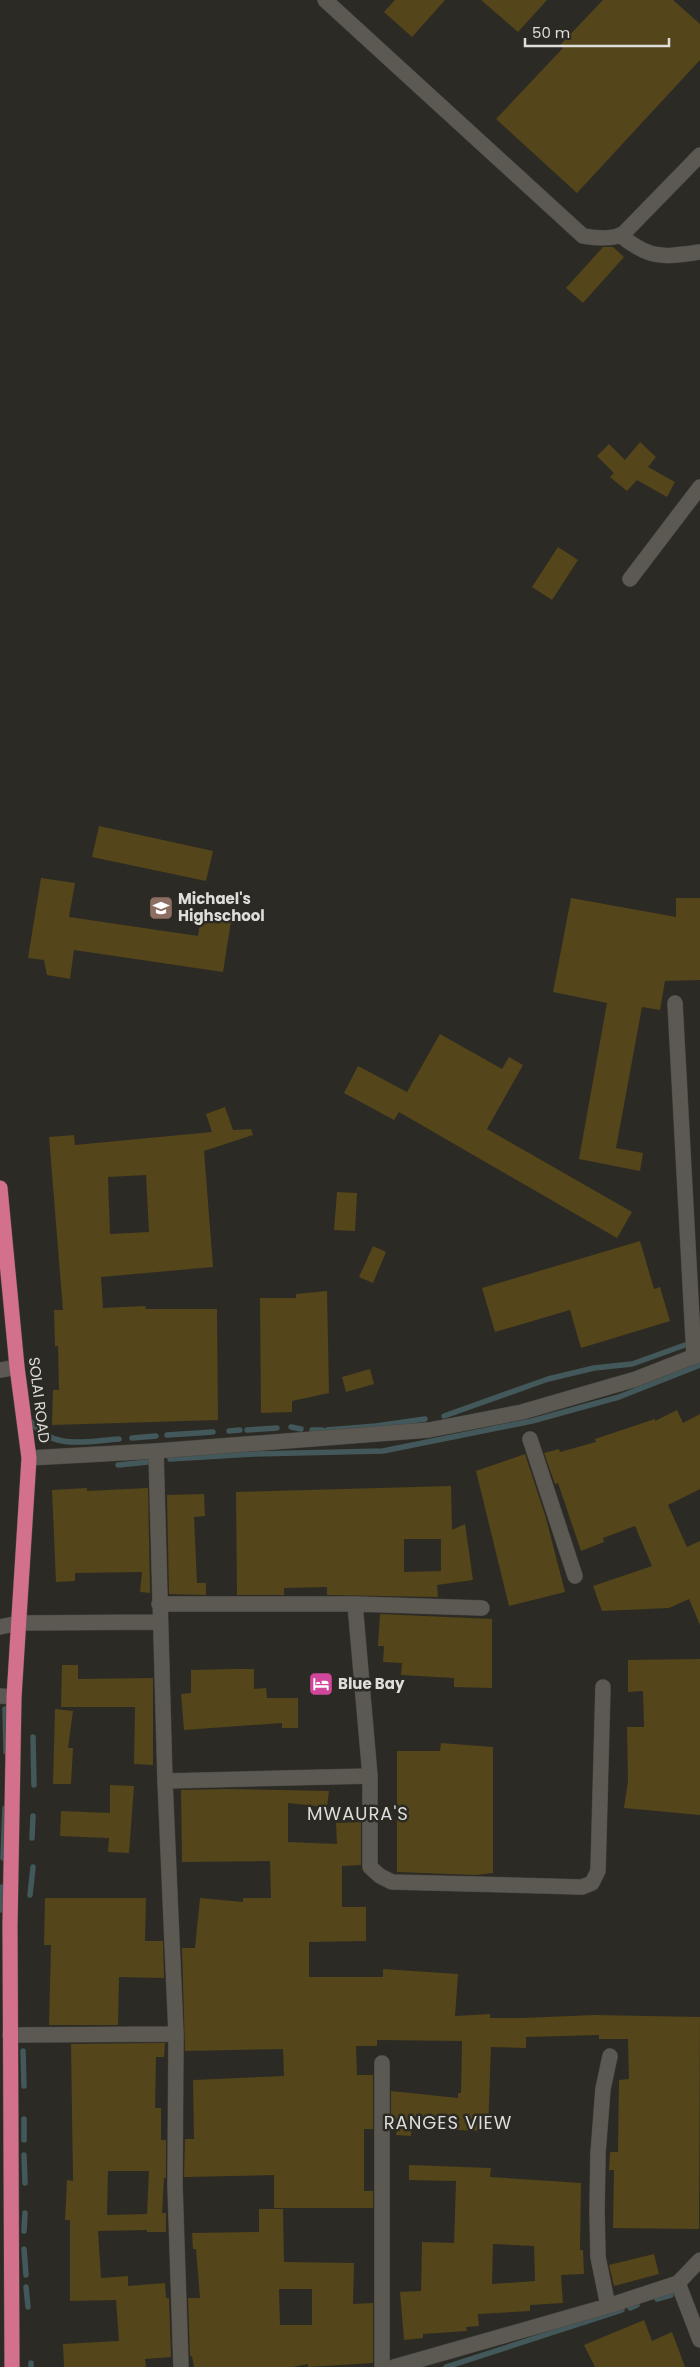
<svg xmlns="http://www.w3.org/2000/svg" width="700" height="2367" font-family="Poppins,sans-serif">
<style>
.lines{fill:none;stroke-linecap:round;stroke-linejoin:round}
.stream{stroke:#43585a;stroke-width:5.5}
.building{fill:#54451a;fill-rule:evenodd}
.street-casing{stroke:#494742;stroke-width:16}
.secondary-casing{stroke:#494742;stroke-width:16}
.highway-casing{stroke:#494742;stroke-width:16}
.street{stroke:#5b5952;stroke-width:15}
.secondary{stroke:#5b5952;stroke-width:15}
.highway{stroke:#d3708b;stroke-width:15}
.labels{text-anchor:middle;stroke-width:5;stroke-linejoin:round;paint-order:stroke}
.poi-label{font-size:15px;font-weight:bold;fill:#deddd9;stroke:#2c2a24;text-anchor:start}
.street-label{font-size:15px;fill:#deddd9;stroke:#2c2a24}
.quarter-label{font-size:18px;letter-spacing:1px;fill:#deddd9;stroke:#2c2a24}
</style>
<rect width="100%" height="100%" fill="#2c2a24"/>
<g class="lines">
<!-- stream -->
<path class="stream" d="M444,1416l104,-37 46,-11 38,-4 53,-19
M31,1422c23,29 56,19 88,17
M291,1427l10,2
M247,1430l30,-2
M312,1430h10
M327,1430l49,-4 49,-7
M229,1431l11,-1
M167,1435l46,-3
M132,1438l24,-2
M170,1459l83,-5 130,-3 149,-30 87,-24 81,-32
M118,1465l30,-3
M5,1709l1,43
M33,1737l1,48
M32,1838l1,-22
M3,1858l2,-50
M30,1895l3,-28
M0,1910l2,-23
M23,2051l1,35
M24,2119v21
M24,2155l1,28
M24,2231l1,-18
M24,2249l2,26
M26,2287l2,20
M657,2299l14,-4
M630,2308l7,-3
M31,2363v4
M446,2367l176,-57"/>
</g>
<!-- building -->
<path class="building" d="M395,0h50l-33,37 -28,-25z
M481,0h66l-29,32z
M603,0h70l27,24v36l-123,133 -81,-74 67,-71 -3,-3z
M603,247h10l11,10 -41,46 -17,-15z
M640,442l16,15 -8,10 27,15 -8,15 -30,-17 -10,11 -17,-14 4,-4 -17,-17 12,-12 16,16z
M558,547l20,13 -26,40 -20,-13z
M99,826l114,25 -7,30 -114,-24z
M41,878l34,5 -6,34 129,19 4,-26 30,5 -9,57 -149,-22 -4,29 -23,-4 -3,-15 -16,-2z
M571,898l105,19v-19h24v82l-35,1 -5,29 -18,-3 -26,141 27,5 -3,18 -61,-12 28,-156 -54,-11z
M440,1034l62,35 7,-12 14,8 -36,64 145,83 -15,26 -218,-126 -5,8 -50,-27 14,-27 49,26z
M225,1107l8,23 18,-1 2,6 -49,16 9,116 -112,10 2,31 42,-2 1,3h71l1,111 -166,5 1,-35h6l-1,-44h-3l-1,-36h9l-14,-173 25,-2 1,10 137,-13 -6,-18zM146,1175l3,57 -39,2 -2,-57z
M337,1192l20,1 -2,38 -21,-1z
M640,1241l14,48 6,-2 10,34 -89,27 -11,-38 -75,22 -13,-44z
M373,1246l13,6 -13,31 -14,-6z
M327,1291l2,102 -37,8v11l-31,1 -1,-115h36v-4z
M370,1369l4,15 -28,8 -4,-15z
M677,1410l6,13 17,-9v75l-32,16 19,42 13,-6v84l-11,-26 -20,9 -67,3 -9,-25 59,-20 -17,-40 -32,12 1,4 -23,9 -23,-68 -3,1 -11,-31 15,-4 1,3 36,-10 -1,-3 60,-20v2z
M525,1454l21,64 19,74 -56,14 -33,-135z
M451,1486l1,44 13,-6 8,56 -36,5 1,12 -111,-2v-8l-43,1v7h-47l-1,-103zM404,1539h37v32l-37,1z
M87,1488v3l61,-3 2,105 -10,-1 2,-20 -67,1v8l-19,1 -4,-92z
M204,1494l1,22 -11,1 3,66h9v12l-37,-1 -2,-99z
M380,1614l112,5v69l-38,-1v-9l-53,-3 1,-12 -19,-1 1,-16h-6z
M700,1659v156l-76,-7 4,-27 -1,-54h17l-1,-36 -15,1v-32z
M62,1665h16v14l75,-1v87l-19,-1 1,-57h-74z
M234,1669h20v20l12,-1 1,10h31v30h-16v-5l-98,7 -3,-36 10,-1v-23z
M55,1709l18,2 -5,37h5l-2,36h-18z
M441,1743l52,4v126l-17,2 -79,-3v-121h43z
M110,1785l24,1 -5,67 -21,-1 1,-14 -49,-2 1,-25 49,2z
M226,1789l103,2 -2,16 -39,-4v39l49,2 -1,-21 25,-1v43l-19,1v41h24v34l-57,1v35h74v-8l75,5 -3,42 35,-2v4h33l71,-3 106,2 -1,212 -86,-1 1,-58h-5l1,-18h8l1,-72 10,-1 -1,-40h-29v-4l-73,2v11l-35,-1 -3,84 -32,-1v-3l-44,-4 -1,13 -15,-1 1,-6h-6v-38l67,7v-5h3l1,-52 -85,-1v6h-21l1,29h16v54h-9v62h9v17h-99v-33l-90,2 1,-38h9l-1,-59 91,-4 -1,-27 -98,2 -3,-103h13l5,-50 43,4v-4h28l-1,-37 -88,1 -1,-72z
M45,1898h101l-1,43h18l1,37 -45,-1 -1,48h-69l2,-80h-7z
M165,2043l-1,14h-8l-1,51h6v32h5v38h-2l-2,35h4v19h-19v-2l-49,1 3,47 27,-2v10l37,-3 1,15h3l2,59 -26,2 1,8h-82l-1,-23 56,-3 -3,-41 -46,1v-81h-5l2,-40 6,1 -2,-137zM108,2171h41l-2,43 -40,1z
M409,2165l82,3 -1,9 91,6 -1,67h3l1,24 -23,1 2,28 -33,2v6l-52,3 1,12 -13,1 1,4 -44,3v4l-19,2 -4,-48 21,-1 1,-49 32,1 2,-62 -47,-1zM493,2244l41,2 1,35 -43,3z
M259,2209h24l1,53 70,1 -1,41 20,-1v60l-65,4v-3l-15,3h-99l-2,-11h-2l-2,-58h12l-4,-49h-3l-1,-16 67,-1zM279,2289h33v36h-32z
M654,2254l5,20 -45,12 -5,-21z
M644,2320l8,21 20,-9 13,35h-90l-11,-22z"/>
<g class="lines">
<defs>
<path id="street" d="M325,0l258,236c12,2 31,4 41,-3l76,-78
M620,235c31,25 42,22 80,17
M630,579l70,-92
M675,1003l19,354
M0,1370l17,-3
M530,1439l45,137
M156,1451l9,330 205,-5v91l10,9 12,6 190,5 10,-4 6,-12 5,-184
M159,1604h196l127,4
M355,1604l15,172
M0,1627l19,-4 140,-1
M0,1696l14,1
M165,1781l11,253 -1,151 6,182
M10,2035l166,-1
M382,2063v304
M678,2283l22,57
M608,2306l-10,-49 -1,-47 1,-57 5,-64 7,-33
M394,2367l214,-61 70,-23 22,-23"/>
<path id="secondary" d="M29,1458l127,-7 273,-21 93,-18 114,-33 64,-25"/>
<path id="highway" d="M0,1188l17,179 12,91 -15,239 -4,229 2,441"/>
</defs>
<!-- street casing -->
<use href="#street" class="street-casing"/>
<!-- secondary casing -->
<use href="#secondary" class="secondary-casing"/>
<!-- highway casing -->
<use href="#highway" class="highway-casing"/>
<!-- street -->
<use href="#street" class="street"/>
<!-- secondary -->
<use href="#secondary" class="secondary"/>
<!-- highway -->
<use href="#highway" class="highway"/>
</g>
<!-- icons -->
<defs>
<symbol id="school-square" viewBox="-11 -11 22 22"><rect x="-9" y="-9" width="18" height="18" rx="4" fill="#8d6e63" stroke="#2c2a24"/><path d="M0-5L7-2L0 1L-7-2ZM-4 1L0 2.5L4 1V4Q0 6-4 4Z" fill="#fff"/></symbol>
<symbol id="hotel-square" viewBox="-11 -11 22 22"><rect x="-9" y="-9" width="18" height="18" rx="4" fill="#d1479c" stroke="#2c2a24"/><path d="M-6-4.5h1.5V1H6V5H4.5V3h-9V5H-6ZM-4 0a1.8 1.8 0 1 1 3.6 0ZM.5 0V-2.5h3Q6-2.5 6 0Z" fill="#fff"/></symbol>
</defs>
<g fill-rule="evenodd">
<use href="#school-square" x="147" y="894" width="28" height="28"/>
<use href="#hotel-square" x="307" y="1670" width="28" height="28"/>
</g>
<g class="labels">
<!-- poi labels -->
<g class="poi-label">
<text x="178" y="904">Michael's<tspan x="178" dy="17">Highschool</tspan></text>
<text x="338" y="1689">Blue Bay</text>
</g>
<!-- street labels -->
<g class="street-label">
<text transform="translate(39 1400) rotate(83)" y="5">SOLAI ROAD</text>
</g>
<!-- quarter labels -->
<g class="quarter-label">
<text x="358" y="1820">MWAURA'S</text>
<text x="448" y="2129">RANGES VIEW</text>
</g>
</g>
<!-- scale -->
<path d="M525 38v8h144v-8" fill="none" stroke="#deddd9" stroke-width="2.5"/>
<text x="532" y="38" font-size="15" fill="#deddd9" stroke="#2c2a24" stroke-width="4" paint-order="stroke">50 m</text>
</svg>
